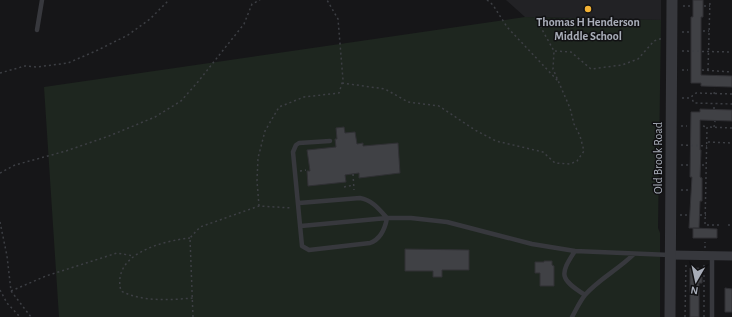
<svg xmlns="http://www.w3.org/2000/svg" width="732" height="317" font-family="'Alegreya Sans',sans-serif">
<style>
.built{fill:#222225}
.green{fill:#1e261f}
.building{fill:#404145;stroke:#303034}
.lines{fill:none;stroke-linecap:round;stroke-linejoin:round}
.path{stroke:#3d3f44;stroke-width:1.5;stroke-dasharray:2 3;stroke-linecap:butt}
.service{stroke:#37383d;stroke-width:4.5}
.minor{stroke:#37383d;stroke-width:9}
.tertiary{stroke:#37383d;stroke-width:11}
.poi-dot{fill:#f2b134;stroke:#111113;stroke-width:1.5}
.labels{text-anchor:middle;stroke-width:3;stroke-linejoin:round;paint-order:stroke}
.poi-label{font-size:12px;font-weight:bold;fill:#a8adb8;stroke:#111113}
.street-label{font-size:12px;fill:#a8adb8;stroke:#111113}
</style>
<rect width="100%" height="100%" fill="#161618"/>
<!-- built -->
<path class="built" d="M506,0h155v20l-136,-3z"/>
<!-- green -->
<path class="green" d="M525,17l136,3 -3,208 2,5v84h-601l-15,-230z"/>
<!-- building -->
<path class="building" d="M693,0h10v17h-2v58l31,1v11l-31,-1v-3h-10v-66h2z
M700,109l32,1v11l-32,-1v30h1l-1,27 2,1v23h-2l-1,27h-10l3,-51h-2l1,-65h9z
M344,127l1,6 10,-1 2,12 6,-1v3l35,-3 2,30 -41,5v-5l-14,2 1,7 -38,4 -1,-15h3l-3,-21 29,-3 -1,-8h2l-1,-11z
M693,228l24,1v9h-24z
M405,249l64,1v20h-27v7h-9v-6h-28z
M544,261h8v4l2,1v20h-14v-13h-5v-11h9z
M690,268h9v9h3v6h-3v34h-9z
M725,288l7,1v23h-7z"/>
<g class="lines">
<!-- path -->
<path class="path" d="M487,0l6,5 14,22 51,54
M683,6h8
M704,6h6
M703,31h6
M682,32h7
M555,51l16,1 20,17 31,-4 16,-6 16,-18 9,-3
M682,51l50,1
M682,70h6
M702,70l30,2
M708,70l2,-70
M0,73l25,-7 12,1 31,-4 30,-13 30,-15 22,-16 19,-19
M342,83l43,6 23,13 31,4 36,24 21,11 47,11 12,11 15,1 7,-3 7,-10 -4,-15 -6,-12 -4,-16 -17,-39 1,-18 -19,-34
M714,94l1,-5
M732,94l-36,-1 -4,3v3l2,4h2l36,1
M682,98h10
M714,109v-5
M681,126h6
M703,126l5,1
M714,127l1,-6
M708,142l24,1
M681,145l26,1
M681,165h7
M702,165h5
M300,171l6,-1
M0,173l15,-8 51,-14 43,-15 46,-19 26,-16 16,-18 47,-59 8,-20 8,-4
M353,174l1,16
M344,187l10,-2
M681,190h9
M259,206l-2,-25 1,-23 7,-27 14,-24 25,-10 35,-4 4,-13 -5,-61 -11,-19
M680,215h7
M700,215h6
M0,222l7,34 4,35 20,26
M719,225h-14l2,-98 25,1
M728,225h4
M190,238c-28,3 -79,16 -69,53 21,11 49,9 72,7
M705,248v-6
M0,290l7,13 13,14
M11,291l35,-15 71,-23 17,3
M193,317l-3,-79 10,-11 59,-21 33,2
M685,317l1,-53
M704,317v-53"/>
<!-- service -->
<path class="service" d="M37,30l5,-30
M299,203l61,-5c12,2 19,11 27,20h24l36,4 85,22 43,7 95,4
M301,226l86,-8c-2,11 -6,21 -17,25l-61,7 -7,-4 -9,-94 3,-7 3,-2 31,-2
M575,251c-16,24 -15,28 10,44
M572,317c4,-7 8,-16 13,-22 14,-16 34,-26 49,-41
M712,317v-61"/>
<!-- minor -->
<path class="minor" d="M670,255l62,1"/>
<!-- tertiary -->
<path class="tertiary" d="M670,317l2,-317"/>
</g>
<!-- markers -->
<circle class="poi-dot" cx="588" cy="9" r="4"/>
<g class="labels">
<!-- poi labels -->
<g class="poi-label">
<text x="588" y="26">Thomas H Henderson<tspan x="588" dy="14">Middle School</tspan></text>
</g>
<!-- street labels -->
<g class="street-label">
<text transform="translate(658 158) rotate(-90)" y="4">Old Brook Road</text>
</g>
</g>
<!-- north arrow -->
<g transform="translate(696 281) rotate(189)" stroke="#111113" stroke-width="3" paint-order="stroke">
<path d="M0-3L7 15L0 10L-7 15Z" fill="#a8adb8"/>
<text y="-6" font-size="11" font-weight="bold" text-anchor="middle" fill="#a8adb8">N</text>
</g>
</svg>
